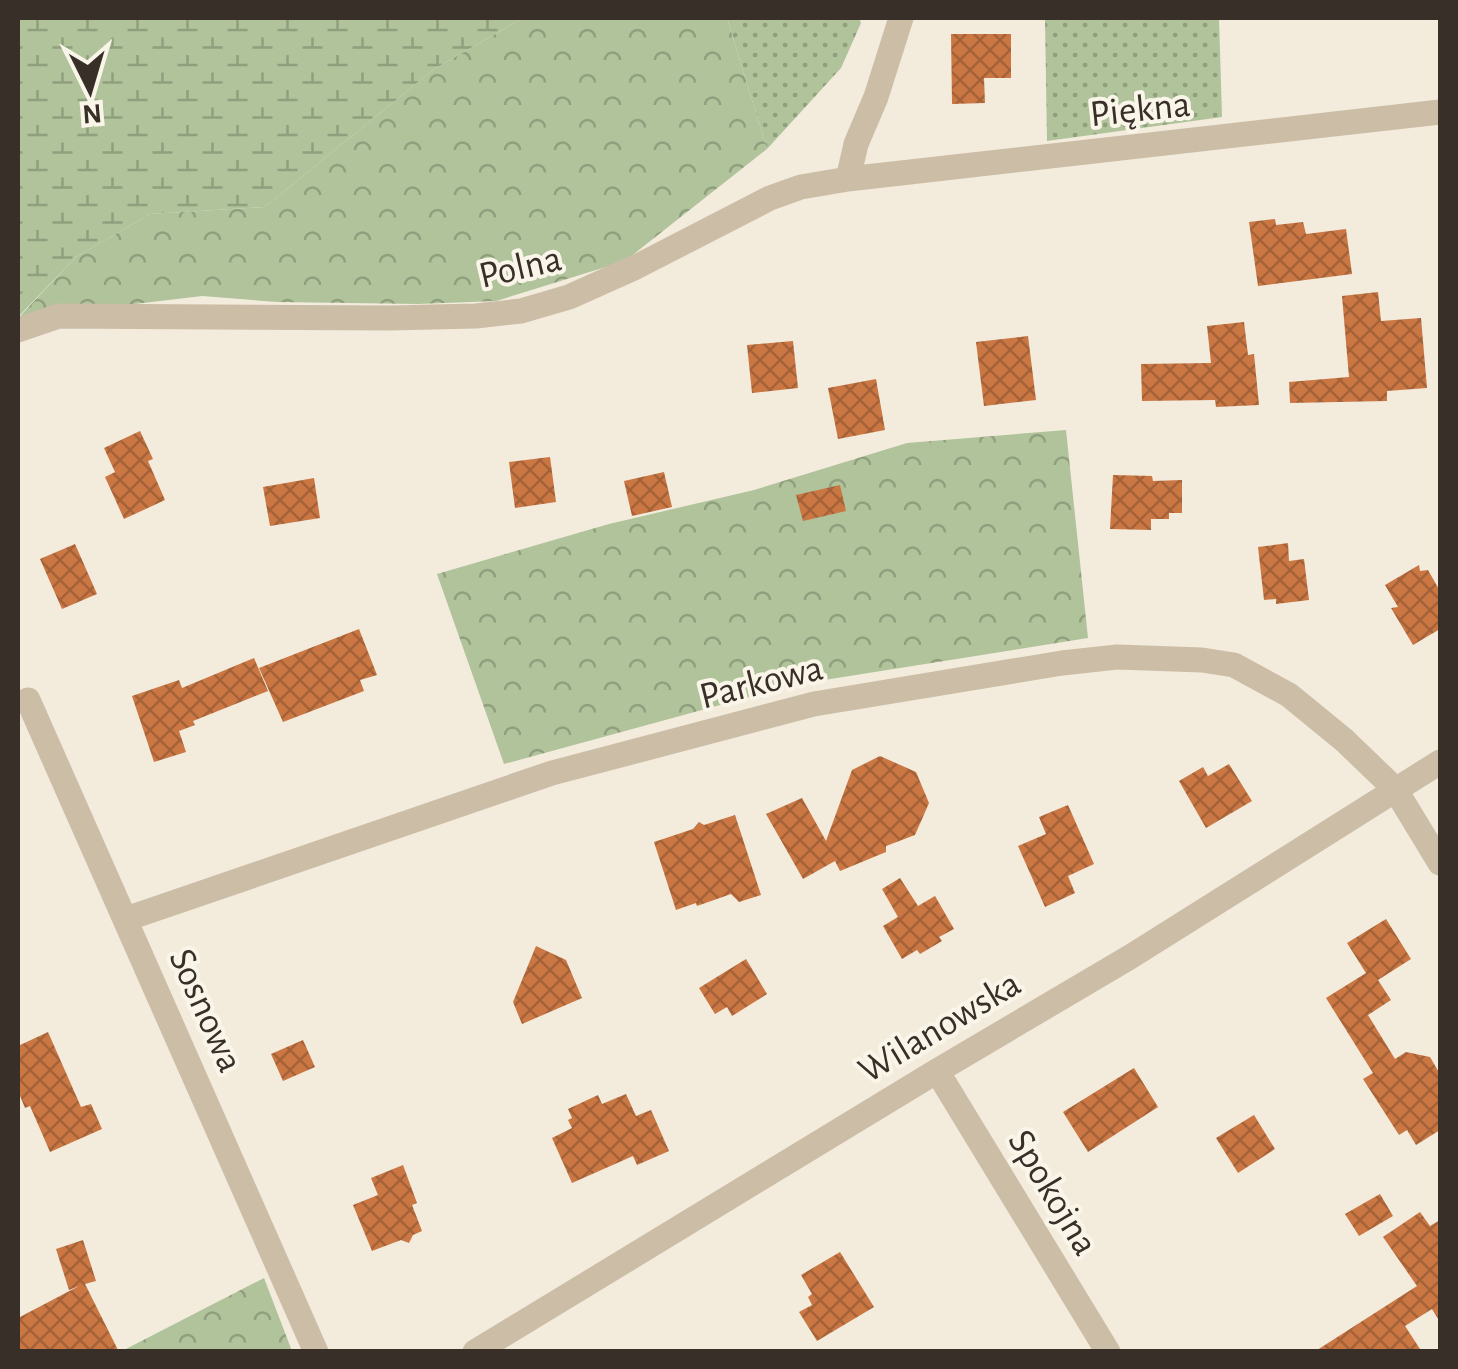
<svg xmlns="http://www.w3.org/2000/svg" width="1458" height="1369" font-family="'Alegreya Sans',sans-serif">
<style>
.grass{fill:url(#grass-dots)}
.forest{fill:url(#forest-crowns)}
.wetland{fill:url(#wetland-marsh)}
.building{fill:url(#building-cross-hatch)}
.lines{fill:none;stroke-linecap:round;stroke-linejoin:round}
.minor{stroke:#ccbda7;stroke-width:25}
.labels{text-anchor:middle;stroke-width:8;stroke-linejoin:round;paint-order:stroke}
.street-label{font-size:38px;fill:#382f28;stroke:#faf5e9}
</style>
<defs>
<pattern id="grass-dots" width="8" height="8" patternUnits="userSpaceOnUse" patternTransform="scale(2.5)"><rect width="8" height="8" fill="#b0c39b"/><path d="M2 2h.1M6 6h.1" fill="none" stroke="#909f7e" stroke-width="1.8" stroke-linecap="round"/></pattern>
<pattern id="forest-crowns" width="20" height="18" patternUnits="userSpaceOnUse" patternTransform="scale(2.5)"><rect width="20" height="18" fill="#b0c39b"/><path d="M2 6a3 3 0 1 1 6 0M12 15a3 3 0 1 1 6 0" fill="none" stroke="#909f7e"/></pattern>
<pattern id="wetland-marsh" width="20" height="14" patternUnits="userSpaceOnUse" patternTransform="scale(2.5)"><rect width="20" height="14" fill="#b0c39b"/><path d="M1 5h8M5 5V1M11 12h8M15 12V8" fill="none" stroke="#909f7e"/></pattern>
<pattern id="building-cross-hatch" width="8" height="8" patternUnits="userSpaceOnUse" patternTransform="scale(2.5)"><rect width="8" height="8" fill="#ca7743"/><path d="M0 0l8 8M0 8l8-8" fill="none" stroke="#a56238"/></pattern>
</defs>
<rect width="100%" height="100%" fill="#f3ebdc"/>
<!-- grass -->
<path class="grass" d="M727,18h132l2,5 -20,45 -74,81z
M1045,18h174l3,99 -175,24z"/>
<!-- forest -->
<path class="forest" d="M523,18h204l40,131 -142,112 -129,40 -78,3 -141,-2 -75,-6 -84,10 -58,1 -40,9 56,-59 74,-43 115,-7 169,-138z
M1066,430l22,208 -295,47 -289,79 -67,-190 172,-50 145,-34 153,-47z
M264,1278l28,73h-170z"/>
<!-- wetland -->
<path class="wetland" d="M18,18h505l-89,51 -169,138 -115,7 -74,43 -58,60z"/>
<!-- building -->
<path class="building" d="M951,34h60v44h-27l1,25 -33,1z
M1275,219l1,6 27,-3 3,12 40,-5 6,45 -94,12 -9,-64z
M1378,292l3,29 40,-3 6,70 -40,3v10l-97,2 -1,-21 60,-5 -7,-81z
M1244,322l4,33 6,-1 5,51 -43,2 -1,-7 -73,1 -1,-37 70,-1 -4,-37z
M1028,336l8,64 -52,6 -8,-64z
M793,341l5,47 -46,5 -5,-48z
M876,379l9,51 -47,9 -10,-51z
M140,431l13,28 -5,2 17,39 -41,19 -19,-42 10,-5 -11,-24z
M550,457l6,45 -41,6 -6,-46z
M664,472l8,35 -40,9 -8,-35z
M1113,475l39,1 1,5 29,-1v33h-13v6h-18v11l-41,-1z
M314,478l6,40 -50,8 -7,-39z
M840,485l6,26 -43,10 -7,-26z
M1288,543l1,18 15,-2 5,41 -33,4v-5l-12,1 -6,-53z
M75,544l22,50 -35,15 -22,-50z
M1419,565l1,6 8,-1 12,21v38l-27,16 -22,-37 7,-1 -13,-22z
M359,629l18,46 -17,5 4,11 -81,31 -24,-54z
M254,658l14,33 -75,30 2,4 -16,6 7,21 -32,10 -22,-66 47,-16 3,8z
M880,756l36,16 13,31 -14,32 -29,11v6l-46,19 -5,-10 -32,18 -37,-65 36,-16 24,43 26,-71z
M1229,764l23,37 -46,27 -27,-47 24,-14 5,9z
M1068,805l26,59 -26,12 7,17 -30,14 -27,-61 28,-12 -7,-17z
M735,815l26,80 -22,7 -8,-8 -34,12 -1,-3 -20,7 -22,-68 39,-13 6,-7 5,3z
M900,878l18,28 17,-10 19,33 -15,8 3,4 -22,13 -3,-4 -15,9 -19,-33 15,-9 -16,-28z
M1386,919l25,40 -33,21 13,20 -23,15 27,44 11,-7 24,5 10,17v56l-24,15 -9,-15 -8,5 -36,-56 10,-6 -47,-75 40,-25 -19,-30z
M536,946l30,14 16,38 -60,26 -9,-22z
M746,959l21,35 -35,22 -5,-9 -12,7 -16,-26z
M48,1032l33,75 10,-3 11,25 -52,23 -20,-46 -5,2 -7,-17v-45z
M303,1040l12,27 -32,14 -12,-27z
M1134,1068l24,39 -70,45 -25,-40z
M626,1094l10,22 15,-6 18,41 -32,14 -4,-9 -61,27 -20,-45 20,-10 -4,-8 4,-2 -4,-9 30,-14 4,9z
M1254,1115l21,34 -37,24 -22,-35z
M403,1165l14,38 -5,2 10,26 -9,4 -4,8 -8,-3 -29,11 -19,-46 25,-10 -7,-17z
M1380,1194l13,22 -34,20 -14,-22z
M1420,1212l10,14 10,-6v102l-8,-13 -27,17 17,26h-108l103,-66 -34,-49z
M83,1240l13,41 -11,3 34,68h-101v-34l61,-32 -10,4 -13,-41z
M840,1252l34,55 -57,34 -18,-29 13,-7 -4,-8 4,-3 -11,-19z"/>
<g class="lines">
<!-- minor -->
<path class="minor" d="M848,179l8,-35 20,-47 25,-79
M18,330l41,-14 331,2 86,-2 45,-5 48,-14 67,-30 134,-69 31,-11 47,-8 592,-67
M28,700l288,652
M126,919l426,-146 262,-69 248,-41 55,-6 85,3 32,5 55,30 55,45 51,49 45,74
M937,1071l171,281
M475,1352l462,-281 193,-114 310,-195"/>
</g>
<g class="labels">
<!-- street labels -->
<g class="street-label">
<text transform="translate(1140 108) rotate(-6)" y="13">Piękna</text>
<text transform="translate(520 266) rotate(-13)" y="13">Polna</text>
<text transform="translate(761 681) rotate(-14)" y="13">Parkowa</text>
<text transform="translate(207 1010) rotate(66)" y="13">Sosnowa</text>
<text transform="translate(939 1026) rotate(-31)" y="13">Wilanowska</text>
<text transform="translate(1054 1192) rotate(59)" y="13">Spokojna</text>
</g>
</g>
<!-- border -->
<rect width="1458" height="1369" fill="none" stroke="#382f28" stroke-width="40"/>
<!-- north arrow -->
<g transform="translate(90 90) rotate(175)" stroke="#faf5e9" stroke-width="8" paint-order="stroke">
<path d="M0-8L18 38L0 25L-18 38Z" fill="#382f28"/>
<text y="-15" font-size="28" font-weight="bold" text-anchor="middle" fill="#382f28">N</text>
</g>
</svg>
